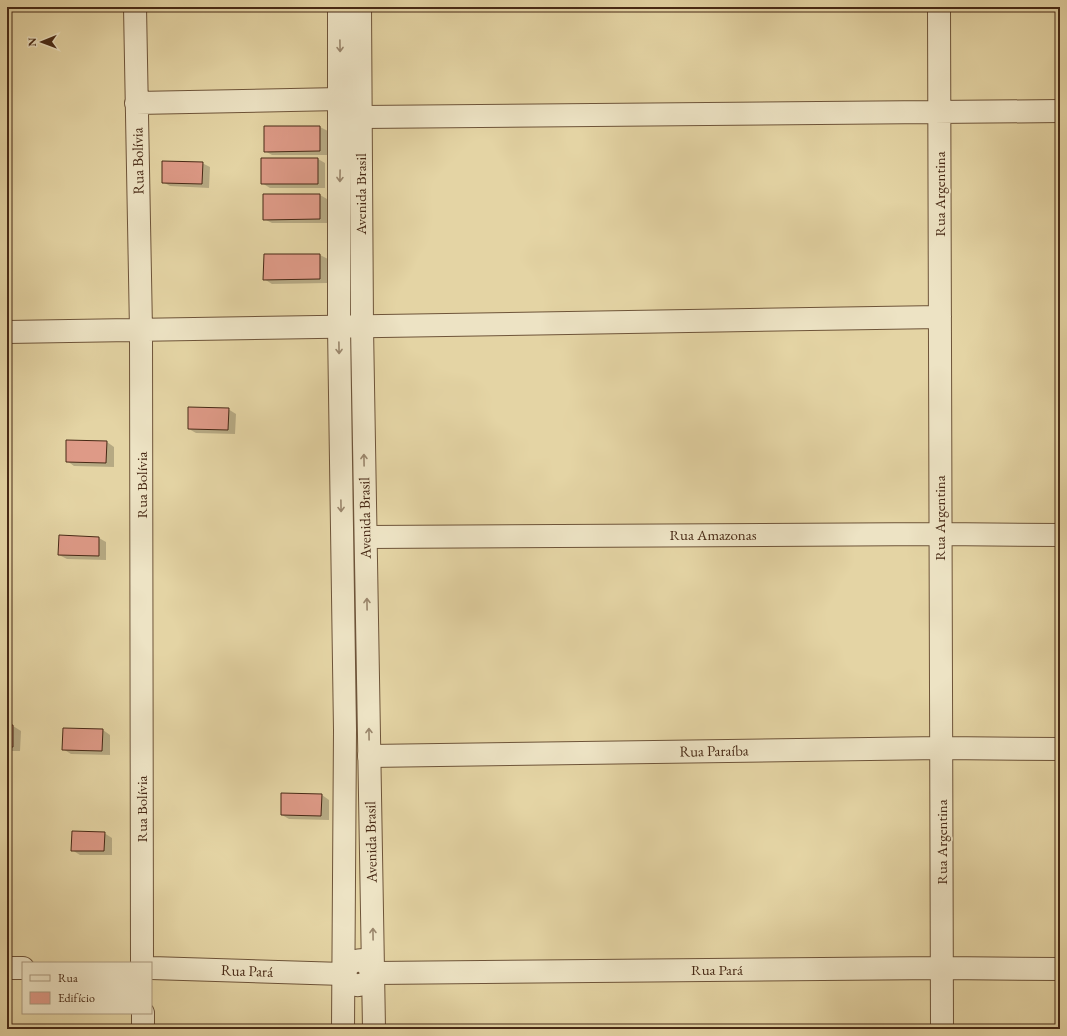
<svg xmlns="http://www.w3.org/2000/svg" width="1067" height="1036" font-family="'EB Garamond',serif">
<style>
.shadow{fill:#0003}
.building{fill:#de9a87;stroke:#472915}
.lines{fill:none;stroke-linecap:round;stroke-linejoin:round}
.minor-casing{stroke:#6e5439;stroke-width:24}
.tertiary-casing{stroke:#6e5439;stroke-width:24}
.minor{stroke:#ede3c4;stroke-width:22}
.tertiary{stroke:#ede3c4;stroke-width:22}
.oneway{stroke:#9a866c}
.labels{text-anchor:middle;stroke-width:3.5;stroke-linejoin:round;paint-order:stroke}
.street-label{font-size:15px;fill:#472915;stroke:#ede3c4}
</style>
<rect width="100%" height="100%" fill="#e4d4a4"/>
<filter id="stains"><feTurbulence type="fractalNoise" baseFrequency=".005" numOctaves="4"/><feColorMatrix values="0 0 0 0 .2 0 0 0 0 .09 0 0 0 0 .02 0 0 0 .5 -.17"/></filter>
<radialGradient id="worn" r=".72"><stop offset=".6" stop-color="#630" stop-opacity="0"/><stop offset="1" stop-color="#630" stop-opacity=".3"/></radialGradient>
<!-- shadow -->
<path class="shadow" d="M265,127h55l8,4 -1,24h-55l-7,-4z
M318,159l7,4v25h-55l-8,-5z
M202,163l8,4 -1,21 -39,-2 -7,-4z
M320,195l7,4v24h-55l-8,-4z
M265,255h55l8,4 -1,24 -55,1 -8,-5z
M228,409l8,5 -1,20 -39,-1 -7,-4z
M107,442l7,5v20l-40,-1 -7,-5z
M99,538l7,4v18l-39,-1 -8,-4z
M7,726h6l8,5 -1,20h-13z
M103,730l7,5v20l-39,-1 -8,-5z
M322,795l7,5v20l-40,-1 -7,-4z
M104,833l8,5v17h-32l-8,-5z"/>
<!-- building -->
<path class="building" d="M264,126h56v25l-56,1z
M261,158h57v26h-57z
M162,161l41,1 -1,22 -40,-1z
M263,194h57v25l-57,1z
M264,254h56v25l-57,1z
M188,407l41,1 -1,22 -40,-1z
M66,440l41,1 -1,22 -40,-1z
M59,535l40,2v19l-41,-1z
M7,725h6v22h-6z
M63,728l40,1 -1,22 -40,-1z
M281,793l41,1 -1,22 -40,-1z
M72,831l33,1 -1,19h-33z"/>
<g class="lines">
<defs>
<path id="minor" d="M135,7l6,323 1,633
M939,7l3,1022
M136,103l204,-4
M361,117l699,-6
M7,332l933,-15
M366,537l573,-3 121,1
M369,756l572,-8 119,1
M7,968h16
M151,968l192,6
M374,973l568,-5 118,1
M343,974c5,-9 8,-14 20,-14l11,13
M343,974c10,16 21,14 31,-1
M143,1013v16"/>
<path id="tertiary" d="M339,7v320l6,403 -2,299
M360,7l2,320 12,702"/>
</defs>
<!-- minor casing -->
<use href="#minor" class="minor-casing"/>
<!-- tertiary casing -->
<use href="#tertiary" class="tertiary-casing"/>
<!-- minor -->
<use href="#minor" class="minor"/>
<!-- tertiary -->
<use href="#tertiary" class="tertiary"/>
</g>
<!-- one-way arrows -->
<defs><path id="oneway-shaft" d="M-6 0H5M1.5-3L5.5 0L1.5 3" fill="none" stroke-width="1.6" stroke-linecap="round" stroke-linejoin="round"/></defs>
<g class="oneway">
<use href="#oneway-shaft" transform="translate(340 46) rotate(89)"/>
<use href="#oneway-shaft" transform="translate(340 176) rotate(91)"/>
<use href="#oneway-shaft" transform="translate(339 348) rotate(89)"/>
<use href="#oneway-shaft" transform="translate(364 460) rotate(-91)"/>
<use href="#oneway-shaft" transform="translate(341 506) rotate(89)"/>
<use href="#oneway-shaft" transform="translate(367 604) rotate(-91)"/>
<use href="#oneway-shaft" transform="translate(369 734) rotate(-91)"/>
<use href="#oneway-shaft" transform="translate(373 934) rotate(-91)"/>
</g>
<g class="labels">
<!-- street labels -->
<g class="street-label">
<text transform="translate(138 161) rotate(-91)" y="5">Rua Bolívia</text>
<text transform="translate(361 194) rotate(-90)" y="5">Avenida Brasil</text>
<text transform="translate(940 194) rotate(-90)" y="5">Rua Argentina</text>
<text transform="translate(142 485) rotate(-90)" y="5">Rua Bolívia</text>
<text transform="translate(365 518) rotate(-91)" y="5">Avenida Brasil</text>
<text transform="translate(940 518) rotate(-90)" y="5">Rua Argentina</text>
<text x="713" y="540">Rua Amazonas</text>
<text transform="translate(714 751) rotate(-1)" y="5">Rua Paraíba</text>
<text transform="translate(142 809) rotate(-90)" y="5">Rua Bolívia</text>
<text transform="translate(371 842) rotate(-91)" y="5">Avenida Brasil</text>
<text transform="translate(942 842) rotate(-90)" y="5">Rua Argentina</text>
<text x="717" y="975">Rua Pará</text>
<text transform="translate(247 971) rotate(2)" y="5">Rua Pará</text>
</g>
</g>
<!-- margin -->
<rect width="1067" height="1036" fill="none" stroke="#e4d4a4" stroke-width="24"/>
<rect x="8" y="8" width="1051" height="1020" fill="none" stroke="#472915" stroke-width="2"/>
<rect x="12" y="12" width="1043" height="1012" fill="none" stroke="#472915"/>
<!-- legend -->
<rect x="22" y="962" width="130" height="52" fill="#ede3c4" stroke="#ab997e"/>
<rect x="30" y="975" width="20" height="6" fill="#ede3c4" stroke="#ab997e"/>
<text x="58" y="982" font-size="12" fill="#472915">Rua</text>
<rect x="30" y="992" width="20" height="12" fill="#de9a87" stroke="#ab997e"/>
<text x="58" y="1002" font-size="12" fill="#472915">Edifício</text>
<!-- north arrow -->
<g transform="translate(42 42) rotate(269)" stroke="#ede3c4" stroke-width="3" paint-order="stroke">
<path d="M0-3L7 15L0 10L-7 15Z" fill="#472915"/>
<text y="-6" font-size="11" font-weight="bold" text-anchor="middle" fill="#472915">N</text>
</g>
<rect width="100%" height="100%" filter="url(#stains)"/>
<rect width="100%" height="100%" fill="url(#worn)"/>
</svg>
